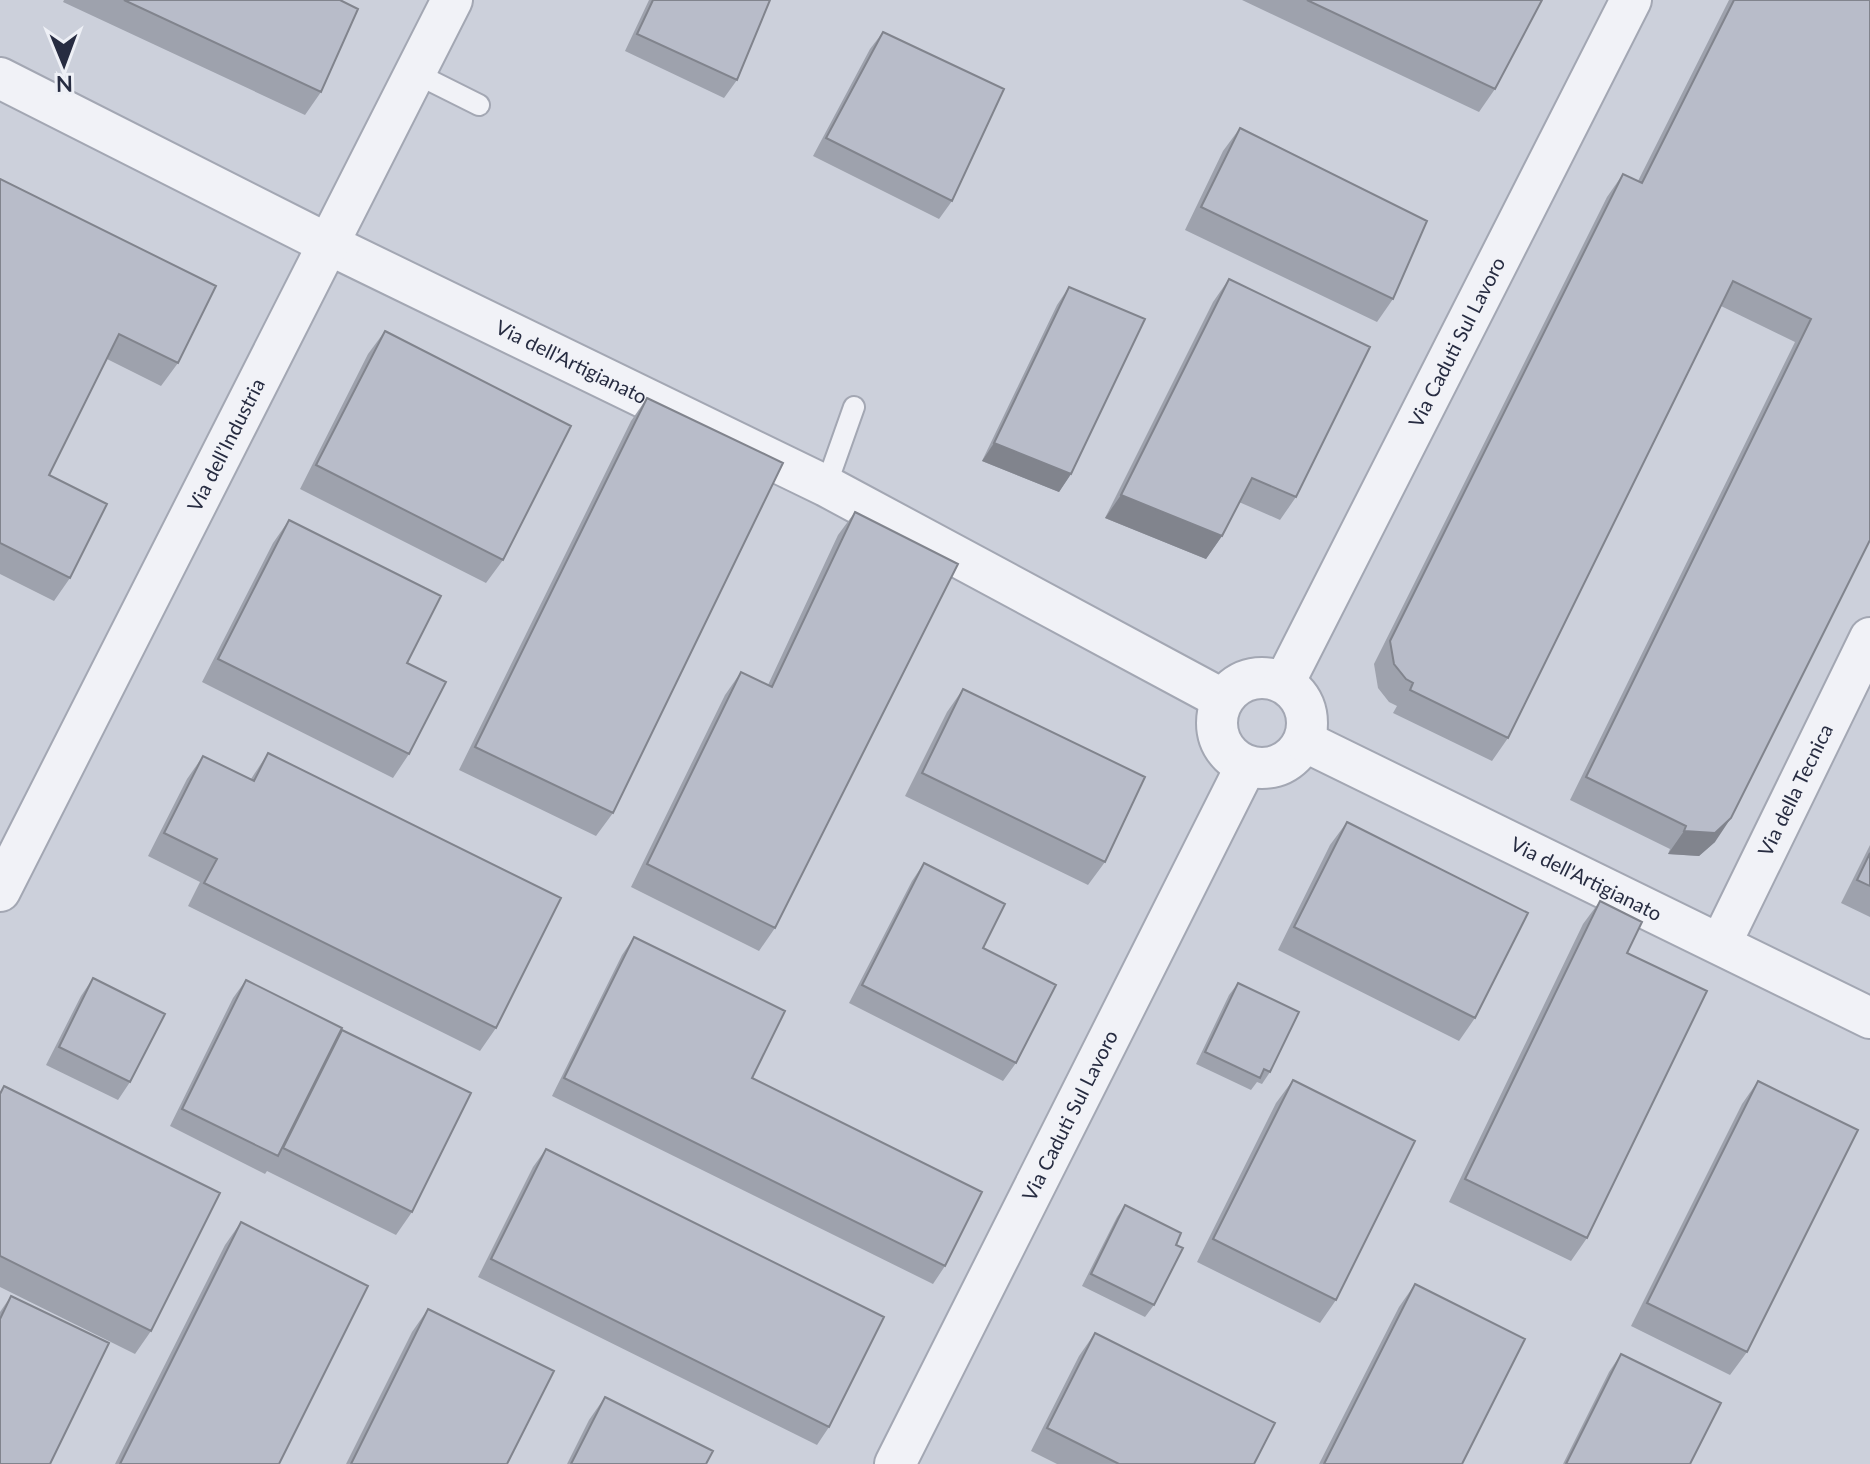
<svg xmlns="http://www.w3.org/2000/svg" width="1870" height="1464" font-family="Lato,sans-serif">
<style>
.built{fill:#ccd0db}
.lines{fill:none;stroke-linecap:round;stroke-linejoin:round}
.lane-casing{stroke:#a3a7b3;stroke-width:24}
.street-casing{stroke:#a3a7b3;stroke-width:44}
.lane{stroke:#f1f2f7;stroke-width:20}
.street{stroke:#f1f2f7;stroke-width:40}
.wall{fill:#9ea2ad}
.shaded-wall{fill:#81848d}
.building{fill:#b8bcc9;stroke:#81848d;stroke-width:2}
.labels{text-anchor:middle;stroke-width:6;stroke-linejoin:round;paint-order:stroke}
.street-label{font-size:20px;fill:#272c41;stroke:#eef0f6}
</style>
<rect width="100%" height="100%" fill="#dee1e9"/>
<!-- built -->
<path class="built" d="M0,0h1870v1464h-1870z"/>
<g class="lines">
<defs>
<path id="lane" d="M415,73l64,32
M826,486l28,-79"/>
<g id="street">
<path id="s1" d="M0,78l328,166 498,242 396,213"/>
<circle cx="1262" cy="723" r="45"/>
<path id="s2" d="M1284,683l347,-683"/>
<path id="s3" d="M1304,741l566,277"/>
<path id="s4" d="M0,891l452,-891"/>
<path id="s5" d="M1721,943l149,-305"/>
<path id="s6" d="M895,1464l351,-698"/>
</g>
</defs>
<!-- lane casing -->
<use href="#lane" class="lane-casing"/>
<!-- street casing -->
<use href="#street" class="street-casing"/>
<!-- lane -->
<use href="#lane" class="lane"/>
<!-- street -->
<use href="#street" class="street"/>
</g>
<!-- wall -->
<path class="wall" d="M64,0h276l-19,92 -16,23 -242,-113z
M649,0h121l-33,80 -13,18 -99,-47z
M1242,0h300l-47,89 -16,23z
M1729,0h141l-155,842 -16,14 -31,-2 2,-5 -100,-49 225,-458 -74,-36 -213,432 -16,23 -99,-48 4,-7 -8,-4 -11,-14 -4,-24 233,-467 16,-23 15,7z
M883,32l69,169 -13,18 -126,-63 57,-107z
M1240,128l153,171 -16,23 -192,-92 38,-79z
M0,179l178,184 -17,23 -54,-27 -58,116 21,103 -16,23 -54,-27z
M1229,279l67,218 -16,23 -41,-18 -17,34 -16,23 -101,-41 108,-216z
M1069,287l2,187 -12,18 -77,-31 75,-156z
M385,331l118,229 -17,23 -186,-94 68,-135z
M647,398l-34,415 -17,23 -137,-66 172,-349z
M855,512l-80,416 -16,23 -128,-64 94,-192 16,-23 27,13 70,-150z
M289,520l118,143 2,91 -16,24 -191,-96 71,-139z
M963,689l142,173 -17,23 -183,-89 42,-84z
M268,753l228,275 -16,23 -292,-145 12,-24 -52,-26 39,-77 16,-23 48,23z
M1347,822l128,196 -16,23 -181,-91 52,-105z
M1870,845v72l-29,-14z
M924,863l59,85 33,115 -13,18 -154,-78 63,-122z
M1600,901l27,52 -40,285 -16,23 -122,-59 134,-278z
M634,937l118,141 193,188 -12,18 -381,-188 70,-141z
M93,978l37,104 -12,18 -72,-35 35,-69z
M246,980l92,54 74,178 -16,23 -129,-64 -2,3 -95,-48 63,-128z
M1238,983l32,89 -8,12 -5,-2 -6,8 -55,-26 33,-69z
M1293,1080l43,220 -16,23 -123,-61 79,-159z
M1758,1081l-11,271 -17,23 -99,-49 111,-222z
M4,1086l147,245 -16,23 -135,-67v-195z
M546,1149l283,278 -12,18 -339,-168 55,-110z
M1125,1205l51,40 -22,60 -9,12 -63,-31 35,-69z
M241,1222l38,242h-164l110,-219z
M1415,1284l47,180h-143l80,-157z
M11,1296l-11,168v-152z
M428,1309l79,155h-161l66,-132z
M1095,1333l159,131h-197l-26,-13 48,-95z
M1621,1354l69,110h-127l46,-92z
M605,1397l101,67h-139l22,-44z"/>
<!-- shaded-wall -->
<path class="shaded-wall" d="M994,443l77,31 -12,18 -77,-31z
M1121,495l101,41 -16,23 -101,-41z
M1731,818l-16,24 -16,14 -31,-2 16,-23z"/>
<!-- building -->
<path class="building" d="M124,0h216l18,9 -37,83z
M653,0h117l-33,80 -100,-46z
M1307,0h235l-47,89z
M1734,0h136v540l-139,278 -16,15 -31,-2 2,-5 -100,-49 225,-458 -78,-38 -225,457 -98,-48 3,-7 -7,-4 -12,-15 -4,-23 233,-467 19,9z
M883,32l121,57 -52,112 -126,-63z
M1240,128l187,93 -34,78 -192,-92z
M0,179l216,107 -38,77 -59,-29 -70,141 58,29 -37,74 -70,-35z
M1229,279l141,68 -74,150 -44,-19 -30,58 -101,-41z
M1069,287l76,32 -74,155 -77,-31z
M385,331l186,95 -68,134 -187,-95z
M647,398l136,65 -170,350 -138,-66z
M855,512l103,52 -183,364 -128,-64 94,-192 31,15z
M289,520l152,76 -34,67 39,19 -37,72 -191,-95z
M963,689l182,88 -40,85 -183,-89z
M268,753l293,145 -65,130 -292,-145 13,-24 -53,-26 39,-77 51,25z
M1347,822l181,91 -53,105 -181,-91z
M1870,853v33l-13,-6z
M924,863l81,41 -22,44 73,37 -40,78 -154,-78z
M1600,901l42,21 -15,31 80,38 -120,247 -122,-59z
M634,937l151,74 -33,67 230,114 -37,74 -381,-188z
M93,978l72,36 -35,68 -71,-35z
M246,980l96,48 -64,128 -96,-47z
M1238,983l61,29 -29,60 -6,-3 -4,9 -55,-26z
M342,1030l129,63 -59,119 -129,-64z
M1293,1080l122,61 -79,159 -123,-61z
M1758,1081l100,49 -111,222 -100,-49z
M4,1086l216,107 -69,138 -151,-75v-162z
M546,1149l338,168 -55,110 -338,-168z
M1125,1205l56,28 -5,12 7,3 -29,57 -63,-31z
M241,1222l127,64 -89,178h-159z
M1415,1284l110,55 -63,125h-138z
M11,1296l98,47 -59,121h-50v-145z
M428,1309l126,62 -47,93h-156z
M1095,1333l180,90 -21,41h-135l-72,-36z
M1621,1354l100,49 -31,61h-124z
M605,1397l108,54 -7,13h-135z"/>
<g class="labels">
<!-- street labels -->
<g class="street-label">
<text dy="7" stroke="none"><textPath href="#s2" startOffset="382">Via Caduti Sul Lavoro</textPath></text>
<text dy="7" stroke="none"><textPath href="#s1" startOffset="638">Via dell'Artigianato</textPath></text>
<text dy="7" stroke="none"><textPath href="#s4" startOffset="500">Via dell’Industria</textPath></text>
<text dy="7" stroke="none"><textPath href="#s5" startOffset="170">Via della Tecnica</textPath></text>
<text dy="7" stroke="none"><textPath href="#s3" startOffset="314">Via dell'Artigianato</textPath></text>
<text dy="7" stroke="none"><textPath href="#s6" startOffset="390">Via Caduti Sul Lavoro</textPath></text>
</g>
</g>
<!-- north arrow -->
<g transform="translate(64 64) rotate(179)" stroke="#eef0f6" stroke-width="6" paint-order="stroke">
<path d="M0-6L14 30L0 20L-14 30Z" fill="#272c41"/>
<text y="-12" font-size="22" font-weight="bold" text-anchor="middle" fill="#272c41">N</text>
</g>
</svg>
